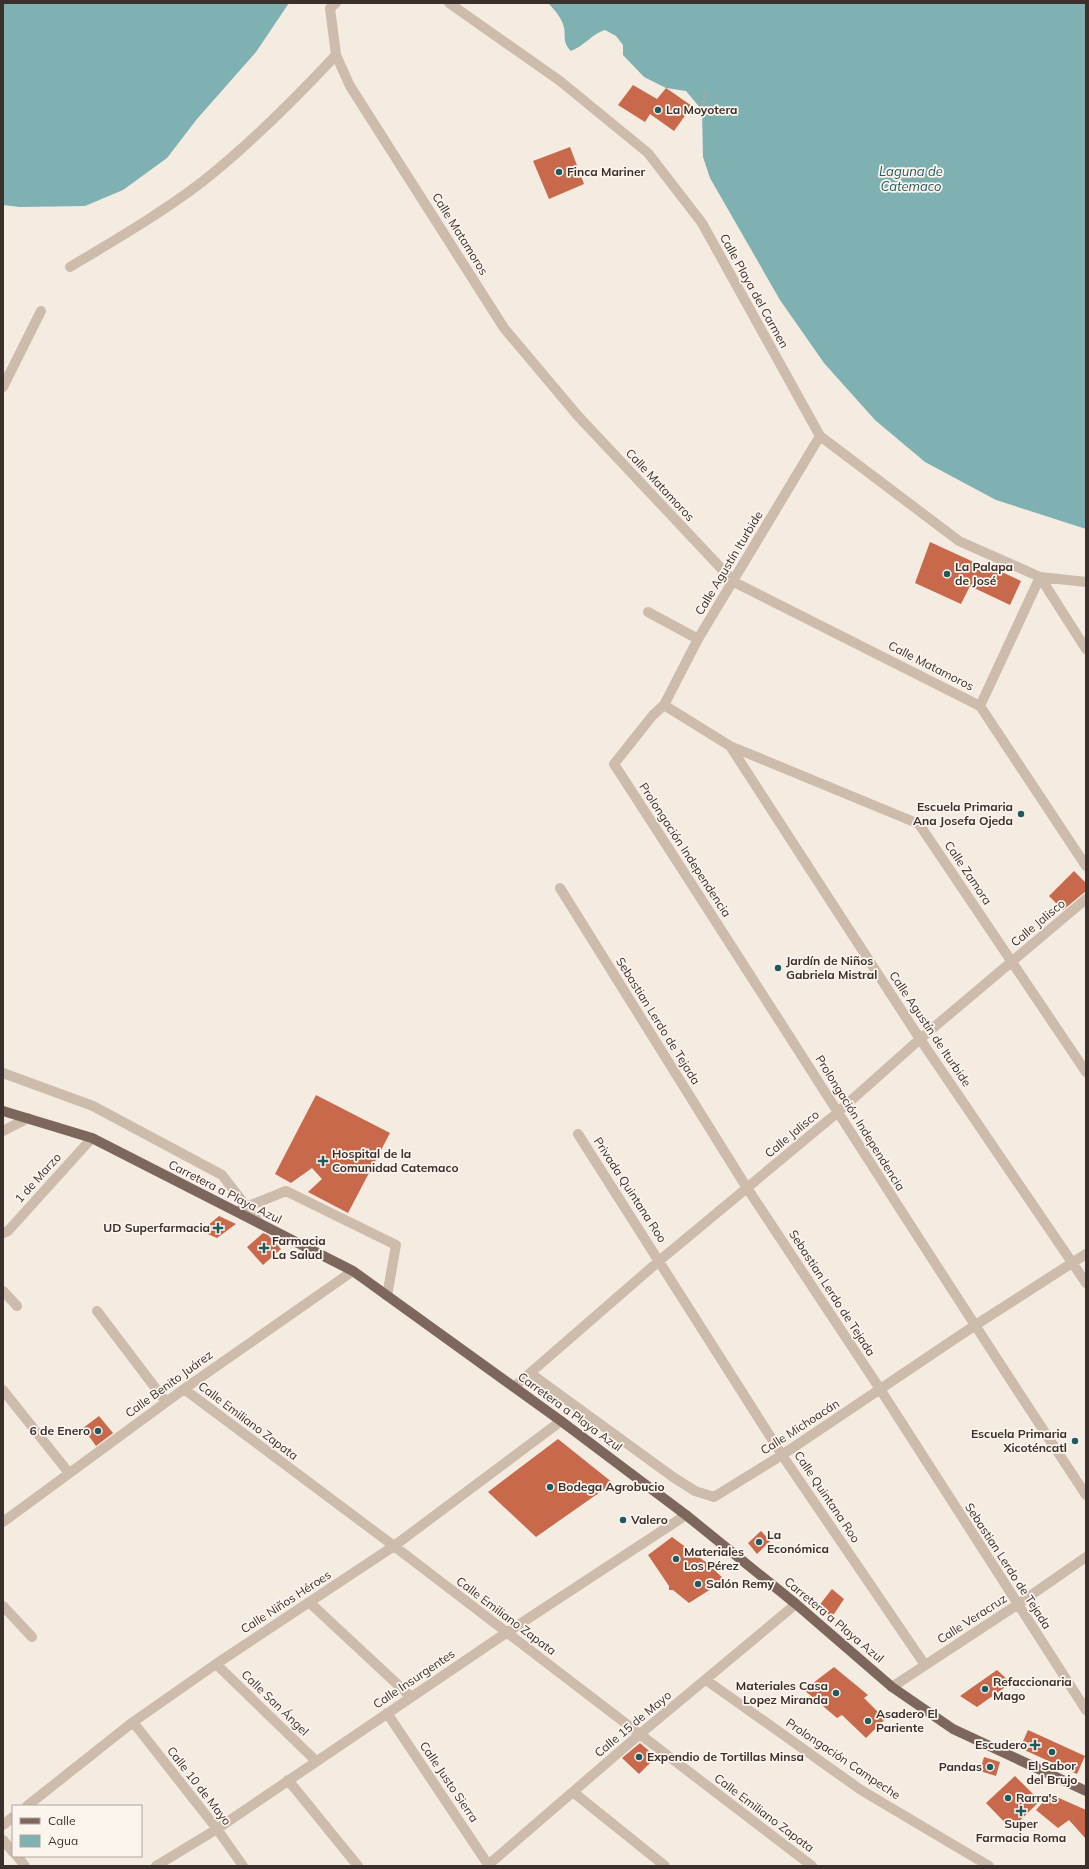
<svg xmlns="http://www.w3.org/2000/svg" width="1089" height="1869" font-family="Mulish,sans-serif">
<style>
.water{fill:#7fb0b2}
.building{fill:#c8694b}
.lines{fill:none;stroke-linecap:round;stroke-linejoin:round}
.path{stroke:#b9a596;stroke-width:2.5;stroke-dasharray:2 2;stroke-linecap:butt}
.minor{stroke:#cdbbac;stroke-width:10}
.major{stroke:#7d675c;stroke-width:10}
.poi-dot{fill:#1f5a5e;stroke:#fbf5ee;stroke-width:1.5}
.labels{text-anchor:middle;stroke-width:3.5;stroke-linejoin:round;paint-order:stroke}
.poi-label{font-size:12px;font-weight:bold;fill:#3b302b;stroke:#fbf5ee;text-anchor:start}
.street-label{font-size:12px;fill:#3b302b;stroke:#fbf5ee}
.water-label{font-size:13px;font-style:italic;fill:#1f5a5e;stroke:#fbf5ee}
</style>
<rect width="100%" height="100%" fill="#f4ebe1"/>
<!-- water -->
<path class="water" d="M3,3h286l-33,49 -59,67 -30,39 -44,32 -38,16 -65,1 -17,-2z
M548,3h538v526l-90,-29 -71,-38 -50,-42 -51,-57 -44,-63 -70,-122 -7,-21 -1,-47 -16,-19 -20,-3 -22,-11 -21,-22v-10l-7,-9 -11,-6c-13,4 -21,16 -34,21 -10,-10 -4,-16 -8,-27 -3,-8 -9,-15 -15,-21z"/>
<!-- building -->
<path class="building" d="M633,85l24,14 9,-11 26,18 -18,25 -24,-17 -5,8 -27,-17z
M570,147l14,37 -35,15 -16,-38z
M930,542l59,27 2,-2 30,14 -11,24 -40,-19 -9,18 -46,-21z
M1074,871l12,12v8l-23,19 -14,-14z
M316,1095l74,38 -42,80 -40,-21 14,-13 -10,-11 -21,15 -16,-9z
M219,1216l17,8 -19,14 -16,-7z
M263,1233l5,2 13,14 -18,16 -16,-18z
M99,1416l14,17 -17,13 -13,-18z
M558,1439l55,44 -77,54 -48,-45z
M761,1531l9,10 -13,13 -9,-11z
M672,1537l35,26 18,17 -36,23 -16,-13h-4v-4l-21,-31z
M832,1589l12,10 -12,18 -14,-10z
M834,1667l34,28 -4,3 21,21 -19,19 -24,-23 -5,3 -33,-28z
M997,1670l14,13 -34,24 -17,-11z
M1028,1730l57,26 -8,18 -57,-26z
M640,1743l16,14 -17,17 -17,-16z
M984,1757l16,5 -4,14 -16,-5z
M1015,1776l25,25 -29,28 -25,-26z
M1050,1794l36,16v29l-17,-19 -11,8 -22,-18z"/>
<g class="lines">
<!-- path -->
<path class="path" d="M702,110l4,-20"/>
<!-- minor -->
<path class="minor" d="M336,3l-6,5 6,47 14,31 154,242 74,88 156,166 246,124 106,160
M449,3l111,78 88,72 54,70 118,213 139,105 81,36 46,5
M70,267c45,-27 90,-53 132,-85 48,-38 92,-82 134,-127
M3,387l38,-76
M820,436l-122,203 -34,66 -11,10 -39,49c158,243 312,489 472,731
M1040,577l46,72
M648,612l50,27
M664,705l66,41 189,78 167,248
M980,706l60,-129
M730,746l190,293 166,244
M560,888l187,300 133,201 206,321
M3,1073l90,33 129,69 38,49
M3,1131l25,-13
M578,1134l204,321 143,210
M241,1209l45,-18 110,54 -9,51
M3,1233l5,-2 84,-93
M3,1291l14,15
M97,1311l69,91
M530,1373l143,104 22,14 19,6 68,-42 192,-129 112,-72
M514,1387l145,-126 178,-148 83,-74 166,-140
M184,1389l210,157 418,320
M3,1390l66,83
M3,1522l181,-133 169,-118
M309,1602l102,95
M3,1606l29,31
M216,1664l100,97
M706,1680l155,110 128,76
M892,1687l125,-82 69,-48
M387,1713l102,153
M133,1722l84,107 26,37
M288,1780l70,86
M573,1792l92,74
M27,1806l106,-84 83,-58 178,-118 167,-125
M3,1825l10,-8
M3,1840l10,12
M17,1856l8,10
M156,1866l61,-37 289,-196 180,-118
M487,1866l153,-132 156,-130"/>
<!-- major -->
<path class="major" d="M3,1111l89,27 261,133 208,150 125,94 110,89 96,83 61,42 133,62"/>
</g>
<!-- markers -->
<g class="poi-dot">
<circle cx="658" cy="110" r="4"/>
<circle cx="559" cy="172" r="4"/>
<circle cx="947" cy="574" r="4"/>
<circle cx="1021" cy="814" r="4"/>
<circle cx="778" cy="968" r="4"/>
<path d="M321 1155h4v4h4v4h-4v4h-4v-4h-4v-4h4z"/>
<path d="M216 1222h4v4h4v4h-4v4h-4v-4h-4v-4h4z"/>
<path d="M262 1242h4v4h4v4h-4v4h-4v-4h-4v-4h4z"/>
<circle cx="98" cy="1431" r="4"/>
<circle cx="1075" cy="1441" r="4"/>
<circle cx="550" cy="1487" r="4"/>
<circle cx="623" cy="1520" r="4"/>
<circle cx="759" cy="1542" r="4"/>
<circle cx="676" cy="1559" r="4"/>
<circle cx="698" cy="1584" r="4"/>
<circle cx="985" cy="1689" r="4"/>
<circle cx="836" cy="1693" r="4"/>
<circle cx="868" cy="1721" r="4"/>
<path d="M1033 1739h4v4h4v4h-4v4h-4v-4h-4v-4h4z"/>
<circle cx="1052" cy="1752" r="4"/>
<circle cx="639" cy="1757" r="4"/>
<circle cx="990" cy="1767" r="4"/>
<circle cx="1008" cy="1798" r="4"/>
<path d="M1019 1805h4v4h4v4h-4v4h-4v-4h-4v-4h4z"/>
</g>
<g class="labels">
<!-- poi labels -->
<g class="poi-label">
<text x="666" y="114">La Moyotera</text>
<text x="567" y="176">Finca Mariner</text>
<text x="955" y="571">La Palapa<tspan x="955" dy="14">de José</tspan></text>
<text x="1013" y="811" text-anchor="end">Escuela Primaria<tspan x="1013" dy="14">Ana Josefa Ojeda</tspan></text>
<text x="786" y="965">Jardín de Niños<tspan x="786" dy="14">Gabriela Mistral</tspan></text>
<text x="332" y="1158">Hospital de la<tspan x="332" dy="14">Comunidad Catemaco</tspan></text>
<text x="210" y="1232" text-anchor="end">UD Superfarmacia</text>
<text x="272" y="1245">Farmacia<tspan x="272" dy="14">La Salud</tspan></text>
<text x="90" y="1435" text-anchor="end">6 de Enero</text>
<text x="1067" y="1438" text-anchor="end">Escuela Primaria<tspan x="1067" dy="14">Xicoténcatl</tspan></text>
<text x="558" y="1491">Bodega Agrobucio</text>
<text x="631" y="1524">Valero</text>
<text x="767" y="1539">La<tspan x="767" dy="14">Económica</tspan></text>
<text x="684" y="1556">Materiales<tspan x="684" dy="14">Los Pérez</tspan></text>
<text x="706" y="1588">Salón Remy</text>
<text x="993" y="1686">Refaccionaria<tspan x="993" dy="14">Mago</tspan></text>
<text x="828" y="1690" text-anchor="end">Materiales Casa<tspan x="828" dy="14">Lopez Miranda</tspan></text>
<text x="876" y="1718">Asadero El<tspan x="876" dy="14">Pariente</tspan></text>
<text x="1027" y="1749" text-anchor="end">Escudero</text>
<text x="647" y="1761">Expendio de Tortillas Minsa</text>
<text x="1052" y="1770" text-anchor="middle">El Sabor<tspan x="1052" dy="14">del Brujo</tspan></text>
<text x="982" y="1771" text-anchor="end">Pandas</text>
<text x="1016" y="1802">Rarra's</text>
<text x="1021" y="1828" text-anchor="middle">Super<tspan x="1021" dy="14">Farmacia Roma</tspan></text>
</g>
<!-- street labels -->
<g class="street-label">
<text transform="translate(460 234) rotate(58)" y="4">Calle Matamoros</text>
<text transform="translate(754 291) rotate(61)" y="4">Calle Playa del Carmen</text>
<text transform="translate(660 485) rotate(47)" y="4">Calle Matamoros</text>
<text transform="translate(729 563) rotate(-59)" y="4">Calle Agustín Iturbide</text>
<text transform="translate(931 666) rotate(27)" y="4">Calle Matamoros</text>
<text transform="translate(685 850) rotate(57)" y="4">Prolongación Independencia</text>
<text transform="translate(968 873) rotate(56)" y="4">Calle Zamora</text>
<text transform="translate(1038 923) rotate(-40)" y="4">Calle Jalisco</text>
<text transform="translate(658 1021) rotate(58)" y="4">Sebastian Lerdo de Tejada</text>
<text transform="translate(930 1029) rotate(56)" y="4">Calle Agustín de Iturbide</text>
<text transform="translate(860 1123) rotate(58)" y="4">Prolongación Independencia</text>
<text transform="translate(792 1134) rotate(-40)" y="4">Calle Jalisco</text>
<text transform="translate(38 1178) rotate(-48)" y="4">1 de Marzo</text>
<text transform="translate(630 1190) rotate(57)" y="4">Privada Quintana Roo</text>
<text transform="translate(225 1192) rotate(27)" y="4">Carretera a Playa Azul</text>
<text transform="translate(832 1293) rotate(57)" y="4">Sebastian Lerdo de Tejada</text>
<text transform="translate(169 1384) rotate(-36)" y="4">Calle Benito Juárez</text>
<text transform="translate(570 1412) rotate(36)" y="4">Carretera a Playa Azul</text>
<text transform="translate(248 1421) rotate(37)" y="4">Calle Emiliano Zapata</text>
<text transform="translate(800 1427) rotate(-33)" y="4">Calle Michoacán</text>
<text transform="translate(827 1497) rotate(56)" y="4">Calle Quintana Roo</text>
<text transform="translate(1008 1566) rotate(57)" y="4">Sebastian Lerdo de Tejada</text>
<text transform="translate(286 1602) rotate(-33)" y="4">Calle Niños Héroes</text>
<text transform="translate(506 1616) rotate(37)" y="4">Calle Emiliano Zapata</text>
<text transform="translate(972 1619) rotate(-33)" y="4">Calle Veracruz</text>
<text transform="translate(834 1620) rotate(40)" y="4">Carretera a Playa Azul</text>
<text transform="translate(414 1679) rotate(-34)" y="4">Calle Insurgentes</text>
<text transform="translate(275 1703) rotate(44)" y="4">Calle San Ángel</text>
<text transform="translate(633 1724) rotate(-40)" y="4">Calle 15 de Mayo</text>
<text transform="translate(843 1759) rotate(34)" y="4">Prolongación Campeche</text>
<text transform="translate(449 1782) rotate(56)" y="4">Calle Justo Sierra</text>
<text transform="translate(199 1786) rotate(52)" y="4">Calle 10 de Mayo</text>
<text transform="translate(764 1813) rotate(37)" y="4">Calle Emiliano Zapata</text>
</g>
<!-- water labels -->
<g class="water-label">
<text x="911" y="176">Laguna de<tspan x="911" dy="15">Catemaco</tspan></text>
</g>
</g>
<!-- border -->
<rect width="1089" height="1869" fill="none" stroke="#3b302b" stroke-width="8"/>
<!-- legend -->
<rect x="12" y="1805" width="130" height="52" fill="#fbf5ee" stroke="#aea6a0"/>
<rect x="20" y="1818" width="20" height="6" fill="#7d675c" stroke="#aea6a0"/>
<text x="48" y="1825" font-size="12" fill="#3b302b">Calle</text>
<rect x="20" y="1835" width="20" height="12" fill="#7fb0b2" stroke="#aea6a0"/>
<text x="48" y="1845" font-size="12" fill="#3b302b">Agua</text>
</svg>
